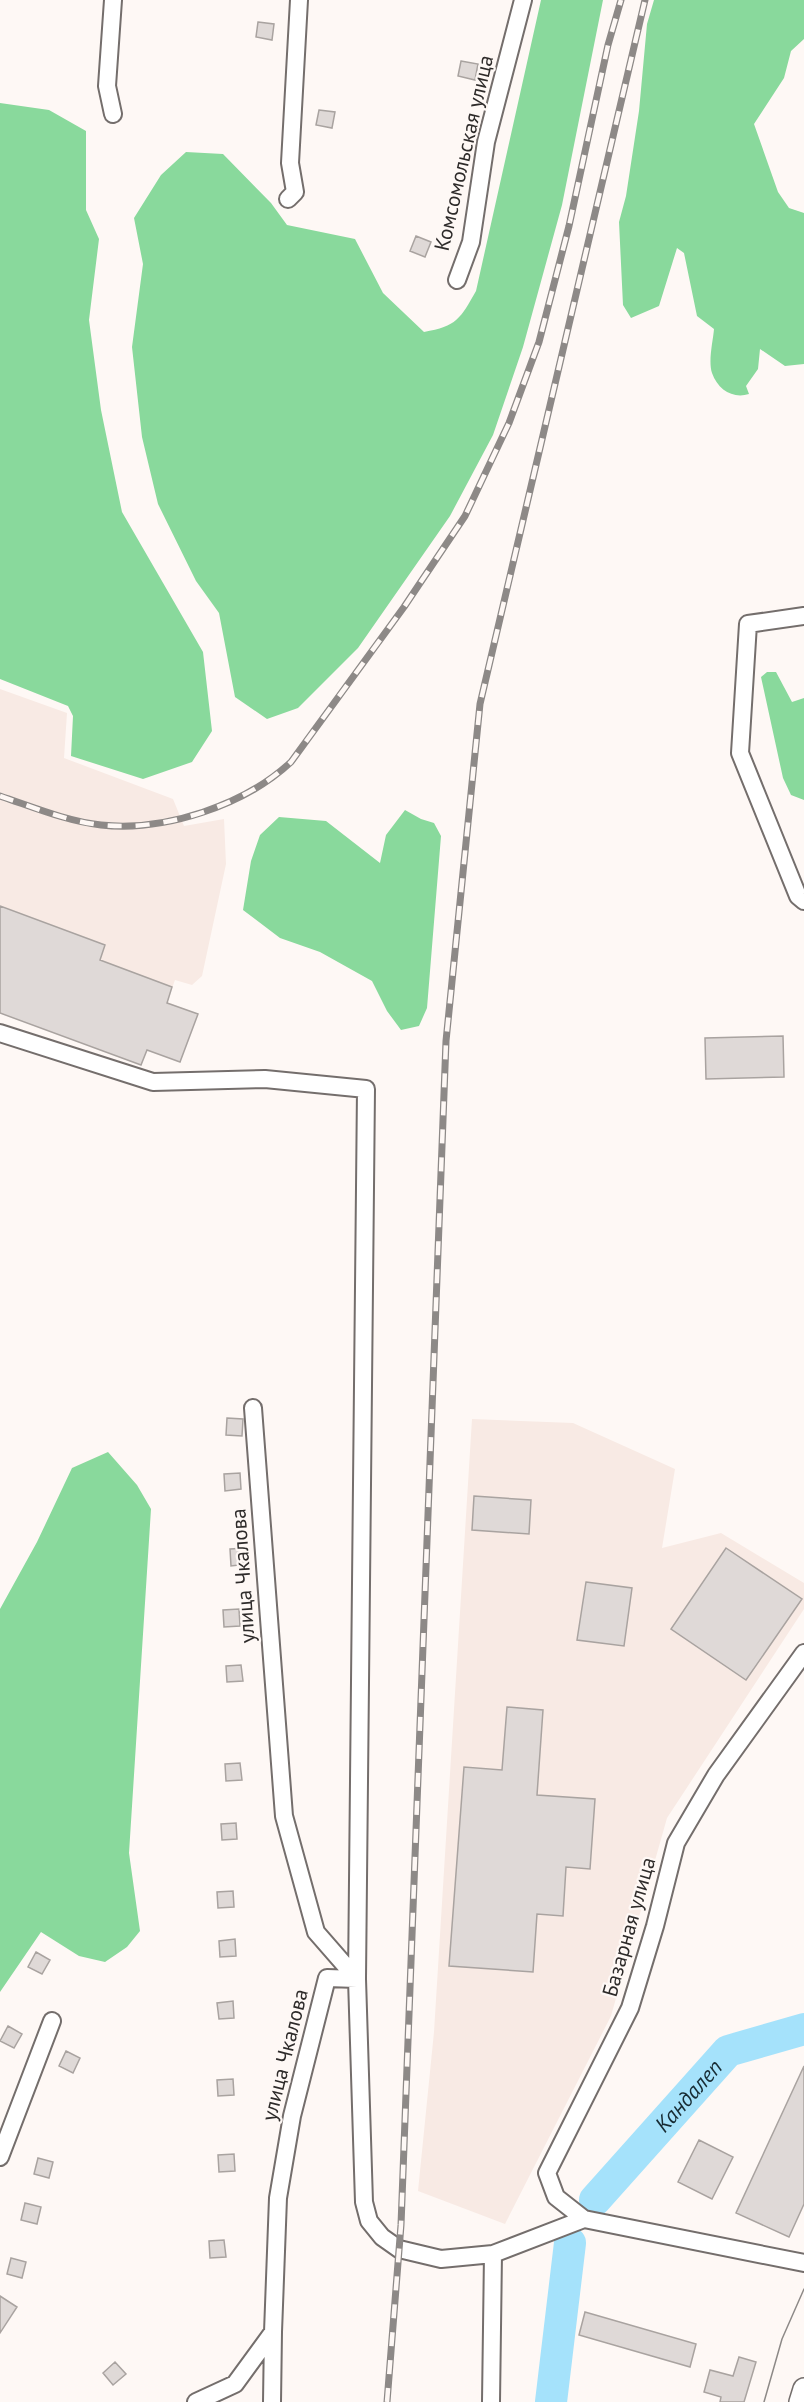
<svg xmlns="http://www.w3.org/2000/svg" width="804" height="2402" font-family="'PT Sans',sans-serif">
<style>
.built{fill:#f8eae4}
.forest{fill:#89d99c}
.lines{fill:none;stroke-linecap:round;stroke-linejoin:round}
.river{stroke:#a5e2fb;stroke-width:32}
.building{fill:#dfd9d7;stroke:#a9a3a0;stroke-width:1.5}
.minor-casing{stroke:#746e6c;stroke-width:20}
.major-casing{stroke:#746e6c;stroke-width:24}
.minor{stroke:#fff;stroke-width:16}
.major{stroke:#fff;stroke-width:21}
.tram{stroke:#8d8987;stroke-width:1.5}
.rail-casing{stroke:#8d8987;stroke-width:7}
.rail{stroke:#fef8f5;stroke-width:4.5;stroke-dasharray:14;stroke-linecap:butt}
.labels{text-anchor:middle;stroke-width:4.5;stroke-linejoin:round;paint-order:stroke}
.street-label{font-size:21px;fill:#2e2b2a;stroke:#fef8f5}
.water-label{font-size:22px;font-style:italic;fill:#182c34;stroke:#fef8f5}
</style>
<rect width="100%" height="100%" fill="#fef8f5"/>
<!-- built -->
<path class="built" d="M0,689l67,24 -3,45 109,41 11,27 40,-7 2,45 -24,112 -10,9 -17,-5 -8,22 31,12 -18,48 -33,-12 -6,15 -141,-52z
M472,1419l101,4 102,46 -13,79 59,-15 83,50v26l-137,209 -56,198 -106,208 -87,-33 16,-159z"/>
<!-- forest -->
<path class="forest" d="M541,0h62l-41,205 -39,142 -30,88 -43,81 -92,132 -60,60 -31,11 -32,-22 -16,-84 -23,-32 -38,-77 -16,-67 -10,-90 11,-83 -9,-46 27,-43 25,-23 37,2 48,49 16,22 68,14 28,54 41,39c33,-6 36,-13 52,-41z
M654,0h150v39l-13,12 -7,27 -30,46 24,68 11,16 15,5v151l-19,2 -25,-17 -2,20 -12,17 3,8c-16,5 -31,-4 -37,-21 -4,-12 1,-32 2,-44l-17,-13 -13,-63 -7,-5 -18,58 -28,12 -8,-13 -4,-83 7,-26 13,-85 8,-87z
M0,103l49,7 37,21v79l13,29 -10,81 12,90 21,102 81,140 9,79 -20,31 -49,17 -72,-23 2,-40 -5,-10 -68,-27z
M767,672h9l16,30 12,-4v102l-13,-5 -8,-17 -22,-101z
M405,810l16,9 13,4 7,13 -14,172 -8,18 -18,4 -14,-19 -15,-30 -52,-29 -40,-14 -37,-28 8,-49 9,-26 19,-18 47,4 54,42 6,-28z
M108,1452l29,33 14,24 -22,344 11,78 -13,16 -22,15 -26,-6 -38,-24 -41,60v-383l37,-67 35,-74z"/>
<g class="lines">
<!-- river -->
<g class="river">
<path id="s1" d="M595,2200l133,-149 76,-22"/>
<path d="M551,2402l19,-159"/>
</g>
</g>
<!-- building -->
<path class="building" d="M258,22l16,2 -2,16 -16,-3z
M461,61l17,3 -3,16 -17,-4z
M319,110l16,2 -3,16 -16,-3z
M416,236l15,6 -6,15 -15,-6z
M0,906l105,39 -5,15 72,27 -5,16 31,11 -18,48 -33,-12 -6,15 -141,-52z
M783,1036l1,41 -78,2 -1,-41z
M227,1418l16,1 -1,17 -16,-1z
M240,1473l1,16 -16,2 -1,-17z
M474,1496l57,4 -2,34 -57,-4z
M246,1548l1,16 -16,2 -1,-17z
M726,1548l76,51 -56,81 -75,-51z
M586,1582l46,6 -8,58 -47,-6z
M239,1609l1,17 -16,1 -1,-17z
M241,1665l2,16 -16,1 -1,-16z
M507,1707l36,3 -6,85 58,4 -5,70 -24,-2 -3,49 -26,-2 -4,58 -84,-6 15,-199 38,3z
M240,1763l2,17 -16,1 -1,-17z
M236,1823l1,16 -15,1 -1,-16z
M233,1891l1,16 -16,1 -1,-16z
M235,1939l1,17 -16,1 -1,-16z
M36,1952l14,8 -8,14 -14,-7z
M233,2001l1,17 -15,1 -2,-16z
M8,2026l14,8 -8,14 -14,-7z
M66,2051l14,7 -7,15 -14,-7z
M804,2066v138l-15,33 -53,-24z
M233,2079l1,16 -16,1 -1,-16z
M699,2140l34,17 -21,42 -34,-17z
M234,2154l1,17 -16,1 -1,-17z
M38,2158l15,4 -4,16 -15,-4z
M25,2203l16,4 -4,17 -16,-4z
M224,2240l2,17 -16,1 -1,-17z
M11,2258l15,4 -4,16 -15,-4z
M0,2296l17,11 -17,26z
M585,2312l111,32 -6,23 -111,-32z
M739,2357l17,5 -12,40h-24l1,-5 -17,-5 6,-22 23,6z
M115,2362l11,12 -13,11 -10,-12z"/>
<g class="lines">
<defs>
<path id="minor" d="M113,0l-6,86 6,28
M288,199l7,-7 -5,-29 9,-163
M457,280l14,-38 15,-100 37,-142
M804,616l-56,8 -8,129 58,143 6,5
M0,1033l153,49 112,-3 101,10 -9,890 7,223 5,19 13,16 17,12 42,10 52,-5 91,-35 220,44
M0,2157l52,-136
M584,2219l-28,-22 -9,-24 83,-165 25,-82 21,-83 40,-68 88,-122
M196,2402l39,-18 38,-52 5,-134 14,-82 35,-138 30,1 -41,-47 -32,-116 -31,-408
M272,2402l1,-70
M491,2402l2,-148"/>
<path id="major" d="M800,2402l4,-13"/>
</defs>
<!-- minor casing -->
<use href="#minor" class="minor-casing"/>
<!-- major casing -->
<use href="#major" class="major-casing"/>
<!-- minor -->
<use href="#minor" class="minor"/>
<!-- major -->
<use href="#major" class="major"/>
<!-- tram -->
<path class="tram" d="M764,2402l18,-63 22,-50"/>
<defs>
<path id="rail" d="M0,796c33,11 66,25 101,29 64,7 144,-20 190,-63l113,-155 61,-91 44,-93 30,-81 30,-116 39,-181 13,-45
M387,2402l14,-177 45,-1184 34,-337 165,-704"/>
</defs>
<!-- rail casing -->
<use href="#rail" class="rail-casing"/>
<!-- rail -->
<use href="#rail" class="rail"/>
</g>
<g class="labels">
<!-- street labels -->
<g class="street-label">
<text transform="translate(464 153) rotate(-77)" y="7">Комсомольская улица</text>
<text transform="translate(243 1576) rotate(-94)" y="7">улица Чкалова</text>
<text transform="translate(629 1927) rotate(-74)" y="7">Базарная улица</text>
<text transform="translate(285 2055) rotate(-76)" y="7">улица Чкалова</text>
</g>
<!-- water labels -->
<g class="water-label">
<text dy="8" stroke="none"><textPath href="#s1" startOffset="140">Кандалеп</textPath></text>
</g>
</g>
</svg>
